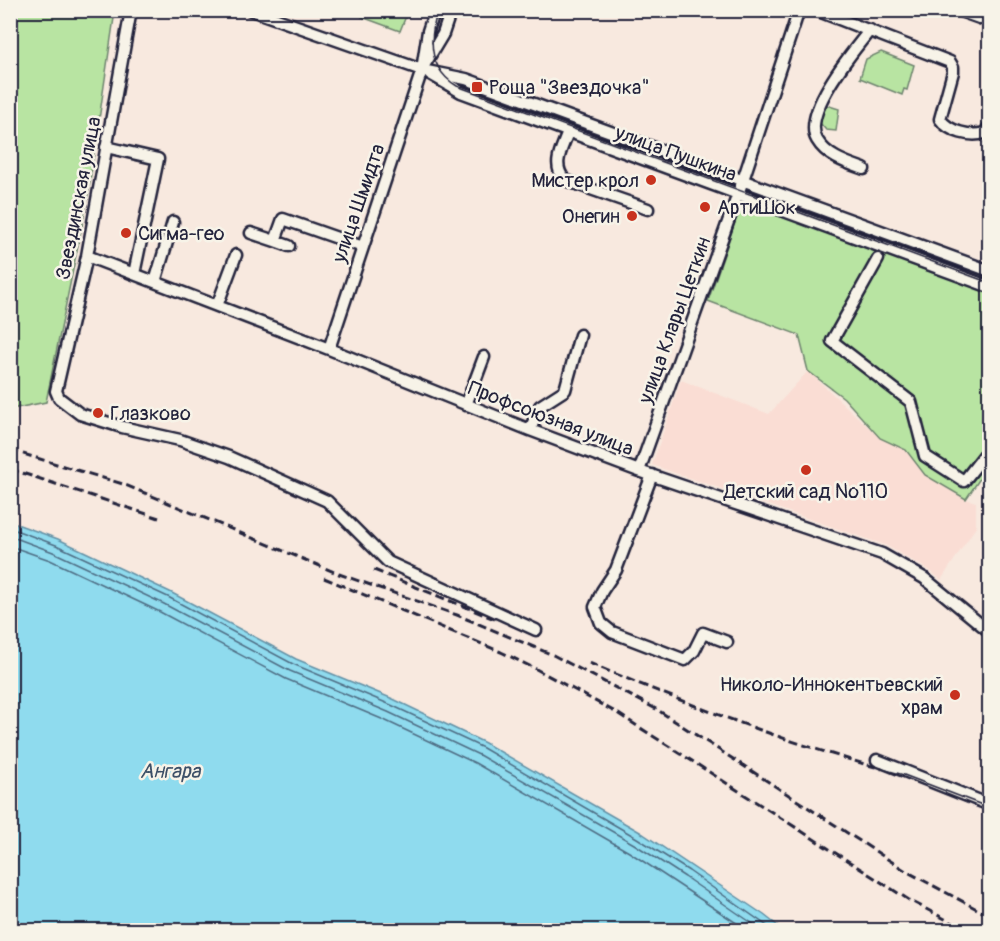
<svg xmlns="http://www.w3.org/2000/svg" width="1000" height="941" font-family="Pangolin,sans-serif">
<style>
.built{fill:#faddd4}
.green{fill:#b8e4a2;stroke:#6d836e;stroke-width:1.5}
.water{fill:#8fdbee;stroke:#6391a6;stroke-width:1.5}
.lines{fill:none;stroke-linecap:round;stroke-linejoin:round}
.shore{stroke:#4e6c83;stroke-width:1.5}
.minor-casing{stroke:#22223b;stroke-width:15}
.major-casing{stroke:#22223b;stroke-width:18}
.minor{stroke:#f7f3e8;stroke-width:10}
.major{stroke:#f7f3e8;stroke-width:14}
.tram{stroke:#22223b;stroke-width:1.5}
.rail{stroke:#22223b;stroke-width:3;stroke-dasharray:9 4.5;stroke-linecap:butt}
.poi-dot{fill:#c8321e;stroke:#f7f3e8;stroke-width:2}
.labels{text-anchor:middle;stroke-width:5;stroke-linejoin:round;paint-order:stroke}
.poi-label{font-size:20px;fill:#22223b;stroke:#f7f3e8;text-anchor:start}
.street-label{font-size:20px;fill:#22223b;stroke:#f7f3e8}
.water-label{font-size:21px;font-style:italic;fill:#3d5068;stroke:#f7f3e8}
</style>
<rect width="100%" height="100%" fill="#f8e9df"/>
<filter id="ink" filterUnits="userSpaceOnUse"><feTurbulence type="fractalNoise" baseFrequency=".0167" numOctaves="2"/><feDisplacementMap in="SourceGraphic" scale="12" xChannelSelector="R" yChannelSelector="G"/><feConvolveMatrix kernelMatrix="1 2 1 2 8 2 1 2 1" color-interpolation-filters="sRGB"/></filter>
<g filter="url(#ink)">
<!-- built -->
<path class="built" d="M808,371l72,67 26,12 19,25 41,24 10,3v25l-35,53 -12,-10 -44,-25 -233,-80 29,-85 88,34z"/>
<!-- green -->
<path class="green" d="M11,10l104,1 -28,190 -41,201 -35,7z
M364,11v-1l44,1 -8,20 -38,-14z
M881,52l33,13 -7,25 -3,-1 -2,6 -42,-17 6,-19z
M826,105l13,4 -3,22 -10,-1 -6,-7z
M742,202l247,89v174l-23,34 -41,-24 -19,-25 -26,-12 -36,-40 -36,-27 -9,-36 -91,-34z"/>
<!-- water -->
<path class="water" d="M11,522l47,17 112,53 126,67 97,40 92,44 155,89 124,83 19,15h-772z"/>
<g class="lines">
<!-- shore -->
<path class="shore" d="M10,528l46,17 112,52 125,67 98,41 92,43 154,90 52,33 84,59
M10,536l43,16 111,52 126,67 98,41 91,43 155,89 51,33 77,53
M10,546l40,14 110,52 126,67 98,41 91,43 154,89 118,78"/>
<defs>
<path id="minor" d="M131,10l-44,246 -31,135 3,7 21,16 42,13 58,13 49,17 98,44 61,61 148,68
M251,10l171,60 44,9 524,192
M816,10l134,52 3,5v5l-13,47c9,13 30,18 45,14l5,-8
M425,64l18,-30 8,-24
M430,74l31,18 529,195
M568,132c-6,17 -17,33 -3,48l83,29
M106,147l52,12 -24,115
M864,169c-17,-6 -37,-12 -47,-29 -16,-27 36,-89 53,-110
M251,233l24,8
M289,246l-14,-5 8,-22 80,28
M87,256l242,93 201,81 109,41 243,83 42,24 66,54
M878,259l-46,82 79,61 14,54 39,25 26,-33
M155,282l18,-60
M217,306l19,-51
M329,349l93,-279 6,-39 7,-21
M466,405l18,-48
M530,430l10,-24 25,-16 15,-55
M639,471l104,-291 56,-170
M652,475l-36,95 -14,21 -7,16 6,16 11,9 73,28 9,-9 9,-18 24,9
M877,760l113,45"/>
<path id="major" d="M962,10l28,10"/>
</defs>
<!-- minor casing -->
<use href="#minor" class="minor-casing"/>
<!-- major casing -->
<use href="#major" class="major-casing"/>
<!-- minor -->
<use href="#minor" class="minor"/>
<!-- major -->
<use href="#major" class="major"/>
<!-- tram -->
<path class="tram" d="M438,10c-10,30 -9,59 19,76l533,197
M882,769l22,6 86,33"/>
<!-- rail -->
<path class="rail" d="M10,450l113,34 216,90 118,41 96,40 103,54 250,162 84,45
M10,469l149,49
M374,570l123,50
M324,578l177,74 35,17 81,44 292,187 57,30
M589,663c96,40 193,78 293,106"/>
</g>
</g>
<!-- markers -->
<g class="poi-dot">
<rect x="471" y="81" width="12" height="12" rx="3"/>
<circle cx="651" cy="180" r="6"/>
<circle cx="705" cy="207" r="6"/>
<circle cx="632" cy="216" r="6"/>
<circle cx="126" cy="233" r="6"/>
<circle cx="98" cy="413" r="6"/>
<circle cx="806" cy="470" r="6"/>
<circle cx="955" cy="695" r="6"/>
</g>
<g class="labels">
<!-- poi labels -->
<g class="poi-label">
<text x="489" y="94">Роща "Звездочка"</text>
<text x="639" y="187" text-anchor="end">Мистер крол</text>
<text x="717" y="214">АртиШок</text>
<text x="620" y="223" text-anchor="end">Онегин</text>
<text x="138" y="240">Сигма-гео</text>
<text x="110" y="420">Глазково</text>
<text x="806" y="498" text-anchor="middle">Детский сад №110</text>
<text x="943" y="691" text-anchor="end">Николо-Иннокентьевский<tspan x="943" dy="23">храм</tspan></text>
</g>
<!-- street labels -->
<g class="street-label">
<text transform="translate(676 153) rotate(20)" y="7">улица Пушкина</text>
<text transform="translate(78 198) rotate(-79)" y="7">Звездинская улица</text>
<text transform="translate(358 203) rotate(-71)" y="7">улица Шмидта</text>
<text transform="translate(674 320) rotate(-70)" y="7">улица Клары Цеткин</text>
<text transform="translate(551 418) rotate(21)" y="7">Профсоюзная улица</text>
</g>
<!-- water labels -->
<g class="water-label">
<text x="170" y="778">Ангара</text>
</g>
</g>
<!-- margin -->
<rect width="1000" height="941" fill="none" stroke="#f7f3e8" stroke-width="36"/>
<rect x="18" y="18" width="964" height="905" fill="none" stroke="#22223b" stroke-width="2" filter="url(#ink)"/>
</svg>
